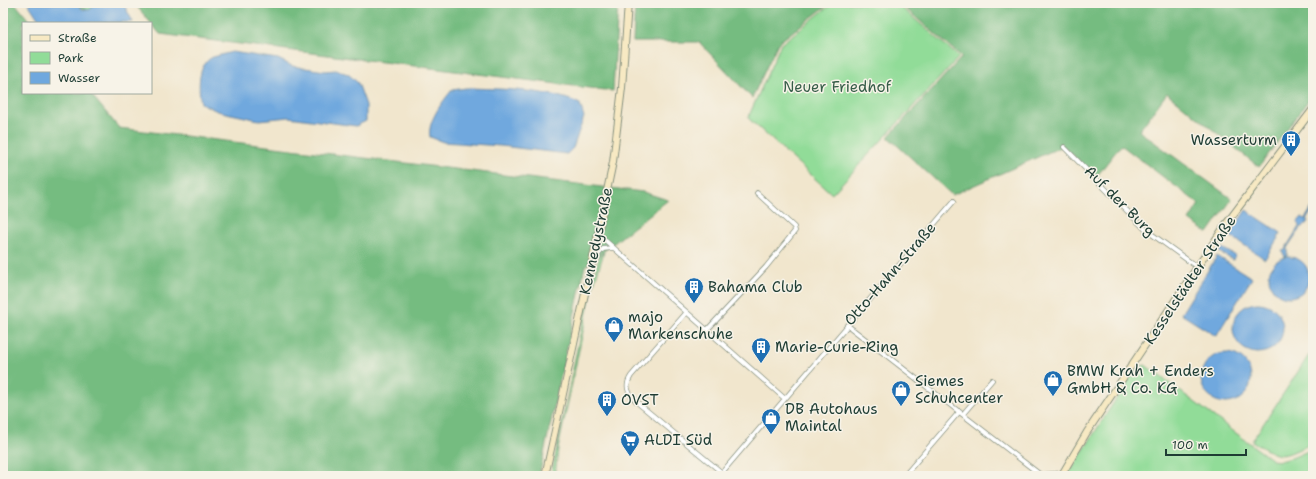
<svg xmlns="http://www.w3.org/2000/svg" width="1316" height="479" font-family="'Shantell Sans',sans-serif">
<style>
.green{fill:#91dc98;stroke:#588c66}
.forest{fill:#74bc80;stroke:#4a7c5a}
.water{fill:#6fa8de;stroke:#477289}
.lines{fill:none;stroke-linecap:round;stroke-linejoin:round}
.street-casing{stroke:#889280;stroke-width:5.5}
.secondary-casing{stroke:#889280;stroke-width:8}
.street{stroke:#fff;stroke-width:4}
.secondary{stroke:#f7e9c3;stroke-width:6}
.labels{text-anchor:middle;stroke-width:3;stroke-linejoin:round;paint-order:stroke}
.park-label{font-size:15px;fill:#365d48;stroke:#f7f3e8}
.poi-label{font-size:15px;fill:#1f3d34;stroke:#f7f3e8;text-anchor:start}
.street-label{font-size:15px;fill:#1f3d34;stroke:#f7f3e8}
</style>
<rect width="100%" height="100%" fill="#f7f3e8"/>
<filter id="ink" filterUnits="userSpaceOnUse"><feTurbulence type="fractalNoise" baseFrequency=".025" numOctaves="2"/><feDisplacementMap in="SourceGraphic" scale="8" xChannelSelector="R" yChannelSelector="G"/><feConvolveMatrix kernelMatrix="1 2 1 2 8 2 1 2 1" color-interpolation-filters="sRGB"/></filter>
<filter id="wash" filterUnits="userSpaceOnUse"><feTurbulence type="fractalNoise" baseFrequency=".012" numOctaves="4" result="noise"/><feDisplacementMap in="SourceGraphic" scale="16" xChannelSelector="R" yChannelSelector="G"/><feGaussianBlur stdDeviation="0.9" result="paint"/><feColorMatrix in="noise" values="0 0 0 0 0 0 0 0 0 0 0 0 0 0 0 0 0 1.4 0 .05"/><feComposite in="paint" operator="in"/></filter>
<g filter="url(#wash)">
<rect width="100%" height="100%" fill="#f1e6cd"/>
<!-- green -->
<path class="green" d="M77,3h14l2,4 -4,3 -11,-4z
M833,3h63l63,54 -127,137 -84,-76 33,-74z
M604,252l-13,41 -33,156 -3,27h-4l38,-185 10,-33z
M1313,349v94c-33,14 -29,18 -61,-2z
M1145,365l127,95c13,3 26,-5 38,-10l3,2v7l-9,17h-237l68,-107z"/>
<!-- forest -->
<path class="forest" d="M3,3h12l16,20h-8v70h67l29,35 524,64 25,8 -83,66 -46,210h-536z
M134,3h484l-5,88 -453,-57z
M635,3h195l-52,40 -26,55 -53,-56h-66z
M899,3h414v91l-54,73 -92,-74 -28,38 93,68 -24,34 -19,-13 10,-16 -78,-59 -25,32 -33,-31 -111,49 -64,-58 74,-80z"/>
<!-- water -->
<path class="water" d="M28,3h49l5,6 7,1 4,-3 -2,-4h32l10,19 -92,1z
M232,52l46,7 14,7 33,5 11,-1 12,4 10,9 8,22v16l-10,5 -67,-9 -30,3 -42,-9 -16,-8c-3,-14 -4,-39 12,-46 6,-2 13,-3 19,-5z
M466,88c34,1 84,1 114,16l4,13 -11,31 -6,6 -66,-8 -58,-4 -13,-5c-3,-15 12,-35 22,-47z
M1313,206v3l-7,11 2,1 -5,7 -2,-1 -14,21v8l-2,1 -3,-6h2l16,-26 -3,-2 5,-6 3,2z
M1246,210l35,23 -16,26 -36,-24z
M1222,248l14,8 -3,4 -14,-8z
M1217,256l35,22 -36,58 -35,-22z
M1269 277a20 20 0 1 1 40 0a20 20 0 1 1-40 0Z
M1233 328a25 25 0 1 1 50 0a25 25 0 1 1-50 0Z
M1201 378a25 25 0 1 1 50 0a25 25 0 1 1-50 0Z"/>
</g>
<g filter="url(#ink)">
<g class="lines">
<defs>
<path id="street" d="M1064,147l82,83 51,37
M598,234l186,164
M593,261l10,-12 9,-1
M686,313l-55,63c-8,12 -1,19 8,28l87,72
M847,325l195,151
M706,331l60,-64 29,-36 -1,-4 -37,-34
M963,414l29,-34
M1041,475l22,-2
M719,476l235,-275
M904,476l56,-65"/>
<path id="secondary" d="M545,476l50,-228 18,-86 9,-74 6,-85
M1061,476l26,-44 139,-208 87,-115"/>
</defs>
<!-- street casing -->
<use href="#street" class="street-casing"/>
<!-- secondary casing -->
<use href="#secondary" class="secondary-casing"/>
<!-- street -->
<use href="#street" class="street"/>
<!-- secondary -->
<use href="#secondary" class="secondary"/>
</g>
</g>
<!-- icons -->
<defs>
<symbol id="building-pin" viewBox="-11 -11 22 30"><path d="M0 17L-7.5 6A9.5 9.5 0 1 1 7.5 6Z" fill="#1f6fb2" stroke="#f7f3e8"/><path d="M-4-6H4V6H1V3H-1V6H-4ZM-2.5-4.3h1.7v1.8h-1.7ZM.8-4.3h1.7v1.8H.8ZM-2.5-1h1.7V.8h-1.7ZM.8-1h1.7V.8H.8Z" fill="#fff"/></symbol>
<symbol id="shop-pin" viewBox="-11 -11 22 30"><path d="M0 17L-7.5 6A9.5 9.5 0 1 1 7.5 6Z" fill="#1f6fb2" stroke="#f7f3e8"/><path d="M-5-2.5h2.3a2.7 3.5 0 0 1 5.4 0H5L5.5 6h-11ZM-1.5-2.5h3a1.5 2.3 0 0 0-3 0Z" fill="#fff"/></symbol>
<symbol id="supermarket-pin" viewBox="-11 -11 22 30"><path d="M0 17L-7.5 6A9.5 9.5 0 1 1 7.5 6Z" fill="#1f6fb2" stroke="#f7f3e8"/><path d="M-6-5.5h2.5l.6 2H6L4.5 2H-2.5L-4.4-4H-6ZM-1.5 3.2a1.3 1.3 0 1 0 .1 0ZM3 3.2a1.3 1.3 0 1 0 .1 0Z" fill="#fff"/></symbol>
</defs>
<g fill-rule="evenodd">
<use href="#building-pin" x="1280" y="129" width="22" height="30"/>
<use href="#building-pin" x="683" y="276" width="22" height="30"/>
<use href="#shop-pin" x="603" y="315" width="22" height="30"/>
<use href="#building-pin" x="750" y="336" width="22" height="30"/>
<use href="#shop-pin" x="1042" y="369" width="22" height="30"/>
<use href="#shop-pin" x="890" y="379" width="22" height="30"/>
<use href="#building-pin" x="596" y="389" width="22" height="30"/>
<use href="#shop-pin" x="760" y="407" width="22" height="30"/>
<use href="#supermarket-pin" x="619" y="429" width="22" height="30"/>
</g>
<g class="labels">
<!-- park labels -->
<g class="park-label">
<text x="837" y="92">Neuer Friedhof</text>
</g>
<!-- poi labels -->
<g class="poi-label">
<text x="1277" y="145" text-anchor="end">Wasserturm</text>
<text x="708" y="292">Bahama Club</text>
<text x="628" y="322">majo<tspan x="628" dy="17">Markenschuhe</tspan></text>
<text x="775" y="352">Marie-Curie-Ring</text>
<text x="1067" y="376">BMW Krah + Enders<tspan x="1067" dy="17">GmbH &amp; Co. KG</tspan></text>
<text x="915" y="386">Siemes<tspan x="915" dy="17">Schuhcenter</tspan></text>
<text x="621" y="405">OVST</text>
<text x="785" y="414">DB Autohaus<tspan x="785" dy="17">Maintal</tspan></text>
<text x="644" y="445">ALDI Süd</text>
</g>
<!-- street labels -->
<g class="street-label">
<text transform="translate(1120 201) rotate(45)" y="5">Auf der Burg</text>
<text transform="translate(596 241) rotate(-78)" y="5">Kennedystraße</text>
<text transform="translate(890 274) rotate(-49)" y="5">Otto-Hahn-Straße</text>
<text transform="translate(1190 280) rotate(-56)" y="5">Kesselstädter Straße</text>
</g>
</g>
<!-- margin -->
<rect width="1316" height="479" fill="none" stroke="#f7f3e8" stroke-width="16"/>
<!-- legend -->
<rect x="22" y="22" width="130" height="72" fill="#f7f3e8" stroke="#a1aaa0"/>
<rect x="30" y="35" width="20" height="6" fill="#f7e9c3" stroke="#a1aaa0"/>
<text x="58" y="42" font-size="12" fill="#1f3d34">Straße</text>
<rect x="30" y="52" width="20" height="12" fill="#91dc98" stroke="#a1aaa0"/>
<text x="58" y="62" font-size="12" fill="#1f3d34">Park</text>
<rect x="30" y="72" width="20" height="12" fill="#6fa8de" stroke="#a1aaa0"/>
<text x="58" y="82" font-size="12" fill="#1f3d34">Wasser</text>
<!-- scale -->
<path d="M1166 449v6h80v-6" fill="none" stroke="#1f3d34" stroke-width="2"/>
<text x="1172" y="449" font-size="12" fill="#1f3d34" stroke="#f7f3e8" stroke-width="3" paint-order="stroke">100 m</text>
</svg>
